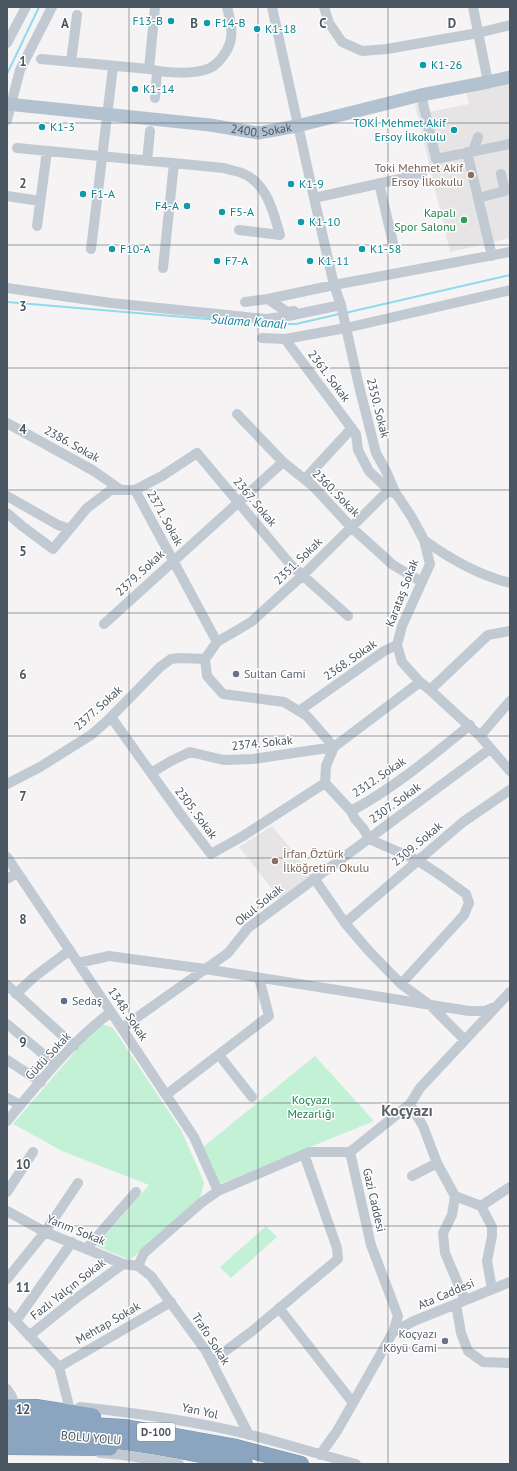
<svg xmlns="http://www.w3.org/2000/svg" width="517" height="1471" font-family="'PT Sans',sans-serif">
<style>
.education{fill:#e6e4e5}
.green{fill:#c3f1d5}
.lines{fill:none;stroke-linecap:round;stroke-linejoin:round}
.stream{stroke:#90daee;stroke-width:2}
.highway-casing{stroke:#7690ad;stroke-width:16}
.minor{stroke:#c1cad2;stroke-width:10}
.major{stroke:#b3c2d1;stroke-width:13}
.highway{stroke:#8ba5c1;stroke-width:15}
.grid{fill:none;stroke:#4a5661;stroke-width:1;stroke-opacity:0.55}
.culture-dot{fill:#0f9aa8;stroke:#fff;stroke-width:1.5}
.education-dot{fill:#8d6e63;stroke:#fff;stroke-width:1.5}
.leisure-dot{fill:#2e9e5b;stroke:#fff;stroke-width:1.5}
.worship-dot{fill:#6b7280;stroke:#fff;stroke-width:1.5}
.service-dot{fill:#5c6f8a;stroke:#fff;stroke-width:1.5}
.labels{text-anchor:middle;stroke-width:3;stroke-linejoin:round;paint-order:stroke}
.shield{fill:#fff;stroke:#808990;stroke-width:1}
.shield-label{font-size:11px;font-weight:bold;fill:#4a5661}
.culture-label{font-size:12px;fill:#0d838f;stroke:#fff;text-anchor:start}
.street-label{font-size:12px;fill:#4a5661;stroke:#fff}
.education-label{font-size:12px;fill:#785e54;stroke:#fff;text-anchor:end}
.leisure-label{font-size:12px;fill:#27864d;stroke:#fff;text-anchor:end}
.worship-label{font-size:12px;fill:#5b616d;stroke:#fff;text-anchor:start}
.service-label{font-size:12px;fill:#4e5e75;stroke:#fff;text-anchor:start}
.park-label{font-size:12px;fill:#17864f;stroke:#fff}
.water-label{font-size:13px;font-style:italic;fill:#0c7c9b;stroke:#fff}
.district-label{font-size:16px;font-weight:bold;fill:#5f6368;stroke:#fff}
.grid-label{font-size:13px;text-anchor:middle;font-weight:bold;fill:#4a5661;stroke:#fff;stroke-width:3;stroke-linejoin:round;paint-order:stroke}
</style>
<rect width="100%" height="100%" fill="#f5f3f3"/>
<!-- education -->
<path class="education" d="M510,82v156l-60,14 -35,-147 10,-2 4,9 40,-8 -3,-12z
M272,826l40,49 -32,24 -41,-52z"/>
<!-- green -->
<path class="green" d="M102,1024l11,4 68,102 23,52 -4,17 -70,61 -34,-14 53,-61 -87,-34 -49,-27 72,-84z
M315,1056l59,65 -154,63 -17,-37z
M266,1226l11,11 -46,41 -11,-11z"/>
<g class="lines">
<!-- stream -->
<path class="stream" d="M7,74l32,-67
M7,302l236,20
M345,313l165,-38
M265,324h31l43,-10"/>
<defs>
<path id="highway" d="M7,1407h29l57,9
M7,1420l117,7 112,20 65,17
M7,1434c81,-1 159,13 238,30
M7,1447l103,1"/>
</defs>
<!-- highway casing -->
<use href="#highway" class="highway-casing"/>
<!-- minor -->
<path class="minor" d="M272,7l42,191 20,87 7,20 18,81 17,67 10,18 10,23
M324,7l5,16 13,19 20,9 25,-2 91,-16 32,-8
M473,7l15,75
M7,43l19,-36
M41,59l108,10c16,4 46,6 61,-1 10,-5 20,-20 21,-30 2,-10 -2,-22 -4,-31
M71,62l6,-47
M149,69l6,-62
M421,95l15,64 74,-15
M155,98l2,-27
M7,120l13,-50 32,-63
M17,148l207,20c6,2 12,3 18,5 26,11 31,39 38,62l-41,-5
M473,151l5,-14
M467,152l25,104
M147,161l3,-30
M379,183l14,60
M7,196l33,5
M314,198l108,-24
M478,198l27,-7 -4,-17
M37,226l10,-75
M91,249l22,-182
M163,268l11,-105
M7,288l104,15 155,16 22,-3 53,-11
M268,299l19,13 7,-1
M245,302l23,-3 66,-14 176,-33
M262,338l23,1 61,-11 164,-38
M285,339l71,95 2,16 11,21 20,19 8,5 14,21 13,24 6,24 -28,62 -5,19 5,17 18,20 10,8 50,46 30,35
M237,414l46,48 30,24 38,41 42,38 29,17
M7,423l87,48 27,19
M305,479l47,-51
M135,490l27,-14 35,-23 93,111 58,52
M7,496l51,29 12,4
M7,513l15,13 31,23 34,-41 24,-18h24l82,152
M424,540c26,19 54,35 86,43
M104,624l179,-162
M420,682l-86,65 -8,19 -1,17 26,28c43,-23 81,-55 119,-86
M430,690l58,-55 22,-4
M299,711l85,-60 13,-6
M111,717l70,98 30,39 32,-18 82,-53
M480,736l30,-35
M334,747l-27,-31 -23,-14 -61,-8 -16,-18 -2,-17 12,-17 34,-20 52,-47 86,-85
M151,773l20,-12 19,-9 34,8 29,-1 81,-12
M7,784l33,-17 51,-32 16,-14 53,-54 11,-8 9,-1 25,1
M351,811l4,8 8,9 6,11 48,21 23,15 26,19 3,9 -5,12 -63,69
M7,857l104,155 83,125 24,54
M314,878l31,45 23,27 33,34 29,21 34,34
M7,879l10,-6
M345,923l118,-101 47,-32
M78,963l31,-7 96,13 264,42h16l10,-4
M7,985l67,61
M16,994l18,-17 36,-27
M7,1024l48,40
M122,1028l106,-75 20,-25 242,-179
M219,1055l33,42
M7,1060l34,22
M166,1095l103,-79 -10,-38
M7,1098l13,7
M410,1104l13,22 14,37 18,33 26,10 11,21v9l-5,25 5,28
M7,1121c32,-38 64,-79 104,-109
M412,1176l25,-13
M7,1192l26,-40
M455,1196l-3,19 -9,18 2,20 20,47
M481,1206l29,-19
M7,1211l38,21 78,32 15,2
M87,1248l49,-56
M138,1266l6,-13 57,-50 17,-12 91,-39h41
M138,1266l13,10 55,75 43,84
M7,1279l38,-47 33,-49
M456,1304l5,29 7,18 15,11 27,1
M279,1308l74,95
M7,1312l52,55 10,39
M16,1321l56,-79
M393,1332l21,-11 96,-39
M29,1336l41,-33 53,-39
M212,1361l39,-29 87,-73 -1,-11 -33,-94
M59,1367l112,-65
M7,1389l4,6 5,12
M80,1407c57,6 115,14 171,28 35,9 70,20 105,29
M100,1453l23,2 56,9
M320,1455l17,-24 16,-28 40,-71 5,-16 -27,-71 -21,-93 60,-48 10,-16 90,-96"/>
<!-- major -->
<path class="major" id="s1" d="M7,104l203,21 48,8 39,-7 124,-31 67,-13 22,-5"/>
<!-- highway -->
<use href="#highway" class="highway"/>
</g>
<!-- grid -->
<path class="grid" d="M129,7v1457M258,7v1457M388,7v1457M7,123h503M7,245h503M7,368h503M7,490h503M7,613h503M7,736h503M7,858h503M7,981h503M7,1103h503M7,1226h503M7,1348h503"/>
<!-- markers -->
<g class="culture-dot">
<circle cx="171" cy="21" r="4"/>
<circle cx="207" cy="23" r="4"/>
<circle cx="257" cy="29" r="4"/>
<circle cx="423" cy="65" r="4"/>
<circle cx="135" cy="89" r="4"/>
<circle cx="42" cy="127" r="4"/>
<circle cx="454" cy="130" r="4"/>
<circle cx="291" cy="184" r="4"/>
<circle cx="83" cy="194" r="4"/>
<circle cx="187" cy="206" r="4"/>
<circle cx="222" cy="212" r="4"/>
<circle cx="301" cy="222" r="4"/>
<circle cx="112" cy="249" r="4"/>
<circle cx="362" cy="249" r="4"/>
<circle cx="217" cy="261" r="4"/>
<circle cx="310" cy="261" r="4"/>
</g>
<g class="education-dot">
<circle cx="471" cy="175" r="4"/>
<circle cx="275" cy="861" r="4"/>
</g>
<circle class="leisure-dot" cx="464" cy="220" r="4"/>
<g class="worship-dot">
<circle cx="236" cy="674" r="4"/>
<circle cx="445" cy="1341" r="4"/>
</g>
<circle class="service-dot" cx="64" cy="1001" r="4"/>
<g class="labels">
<!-- shield labels -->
<rect class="shield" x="137" y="1423" width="38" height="18" rx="3"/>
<g class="shield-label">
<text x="156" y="1436">D-100</text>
</g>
<!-- culture labels -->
<g class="culture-label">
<text x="163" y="25" text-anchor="end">F13-B</text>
<text x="215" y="27">F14-B</text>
<text x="265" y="33">K1-18</text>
<text x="431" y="69">K1-26</text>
<text x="143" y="93">K1-14</text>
<text x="446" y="127" text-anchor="end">TOKİ Mehmet Akif<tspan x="446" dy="14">Ersoy İlkokulu</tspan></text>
<text x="50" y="131">K1-3</text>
<text x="299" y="188">K1-9</text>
<text x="91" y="198">F1-A</text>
<text x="179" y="210" text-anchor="end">F4-A</text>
<text x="230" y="216">F5-A</text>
<text x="309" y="226">K1-10</text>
<text x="120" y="253">F10-A</text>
<text x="370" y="253">K1-58</text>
<text x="225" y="265">F7-A</text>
<text x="318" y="265">K1-11</text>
</g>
<!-- street labels -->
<g class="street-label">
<text dy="4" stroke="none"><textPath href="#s1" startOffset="256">2400. Sokak</textPath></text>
<text transform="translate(329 376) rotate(53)" y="4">2361. Sokak</text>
<text transform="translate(378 408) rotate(76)" y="4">2350. Sokak</text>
<text transform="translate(72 444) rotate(29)" y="4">2386. Sokak</text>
<text transform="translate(336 493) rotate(45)" y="4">2360. Sokak</text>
<text transform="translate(255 502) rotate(50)" y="4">2367. Sokak</text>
<text transform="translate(165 518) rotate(61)" y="4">2371. Sokak</text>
<text transform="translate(298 561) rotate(-44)" y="4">2351. Sokak</text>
<text transform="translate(140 573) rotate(-43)" y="4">2379. Sokak</text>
<text transform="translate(402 593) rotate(-69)" y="4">Karataş Sokak</text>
<text transform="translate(350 660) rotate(-35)" y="4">2368. Sokak</text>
<text transform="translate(98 708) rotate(-42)" y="4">2377. Sokak</text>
<text transform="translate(262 743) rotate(-6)" y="4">2374. Sokak</text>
<text transform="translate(379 777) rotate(-34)" y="4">2312. Sokak</text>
<text transform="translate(395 803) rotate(-36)" y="4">2307. Sokak</text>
<text transform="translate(196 813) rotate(53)" y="4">2305. Sokak</text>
<text transform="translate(417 844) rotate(-40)" y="4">2309. Sokak</text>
<text transform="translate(259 905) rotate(-39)" y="4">Okul Sokak</text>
<text transform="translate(128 1014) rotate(56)" y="4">1348. Sokak</text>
<text transform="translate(48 1056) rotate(-47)" y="4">Güdü Sokak</text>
<text transform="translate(374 1200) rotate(77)" y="4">Gazi Caddesi</text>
<text transform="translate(76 1230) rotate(22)" y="4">Yarım Sokak</text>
<text transform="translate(68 1289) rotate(-38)" y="4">Fazlı Yalçın Sokak</text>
<text transform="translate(446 1294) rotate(-23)" y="4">Ata Caddesi</text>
<text transform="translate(108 1323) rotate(-30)" y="4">Mehtap Sokak</text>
<text transform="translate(211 1339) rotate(57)" y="4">Trafo Sokak</text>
<text transform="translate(200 1411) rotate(12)" y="4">Yan Yol</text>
<text transform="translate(91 1438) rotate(5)" y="4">BOLU YOLU</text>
</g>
<!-- education labels -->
<g class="education-label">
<text x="463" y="172">Toki Mehmet Akif<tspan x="463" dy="14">Ersoy İlkokulu</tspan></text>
<text x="283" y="858" text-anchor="start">İrfan Öztürk<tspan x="283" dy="14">İlköğretim Okulu</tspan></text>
</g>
<!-- leisure labels -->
<g class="leisure-label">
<text x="456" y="217">Kapalı<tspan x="456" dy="14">Spor Salonu</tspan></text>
</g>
<!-- worship labels -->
<g class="worship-label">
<text x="244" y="678">Sultan Cami</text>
<text x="437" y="1338" text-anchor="end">Koçyazı<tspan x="437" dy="14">Köyü Cami</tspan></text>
</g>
<!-- service labels -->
<g class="service-label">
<text x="72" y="1005">Sedaş</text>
</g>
<!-- park labels -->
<g class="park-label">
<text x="311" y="1104">Koçyazı<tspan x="311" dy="14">Mezarlığı</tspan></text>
</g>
<!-- water labels -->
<g class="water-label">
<text transform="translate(249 321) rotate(4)" y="5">Sulama Kanalı</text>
</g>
<!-- district labels -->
<g class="district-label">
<text x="407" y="1116">Koçyazı</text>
</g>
</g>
<g class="grid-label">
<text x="65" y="28">A</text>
<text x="194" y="28">B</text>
<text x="323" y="28">C</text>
<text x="452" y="28">D</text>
<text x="23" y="66">1</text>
<text x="23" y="188">2</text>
<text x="23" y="311">3</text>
<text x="23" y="434">4</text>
<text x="23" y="556">5</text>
<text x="23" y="679">6</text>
<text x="23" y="801">7</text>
<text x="23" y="924">8</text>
<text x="23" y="1047">9</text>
<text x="23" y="1169">10</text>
<text x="23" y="1292">11</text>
<text x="23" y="1414">12</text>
</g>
<!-- border -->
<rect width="517" height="1471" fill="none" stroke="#4a5661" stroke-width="16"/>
</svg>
